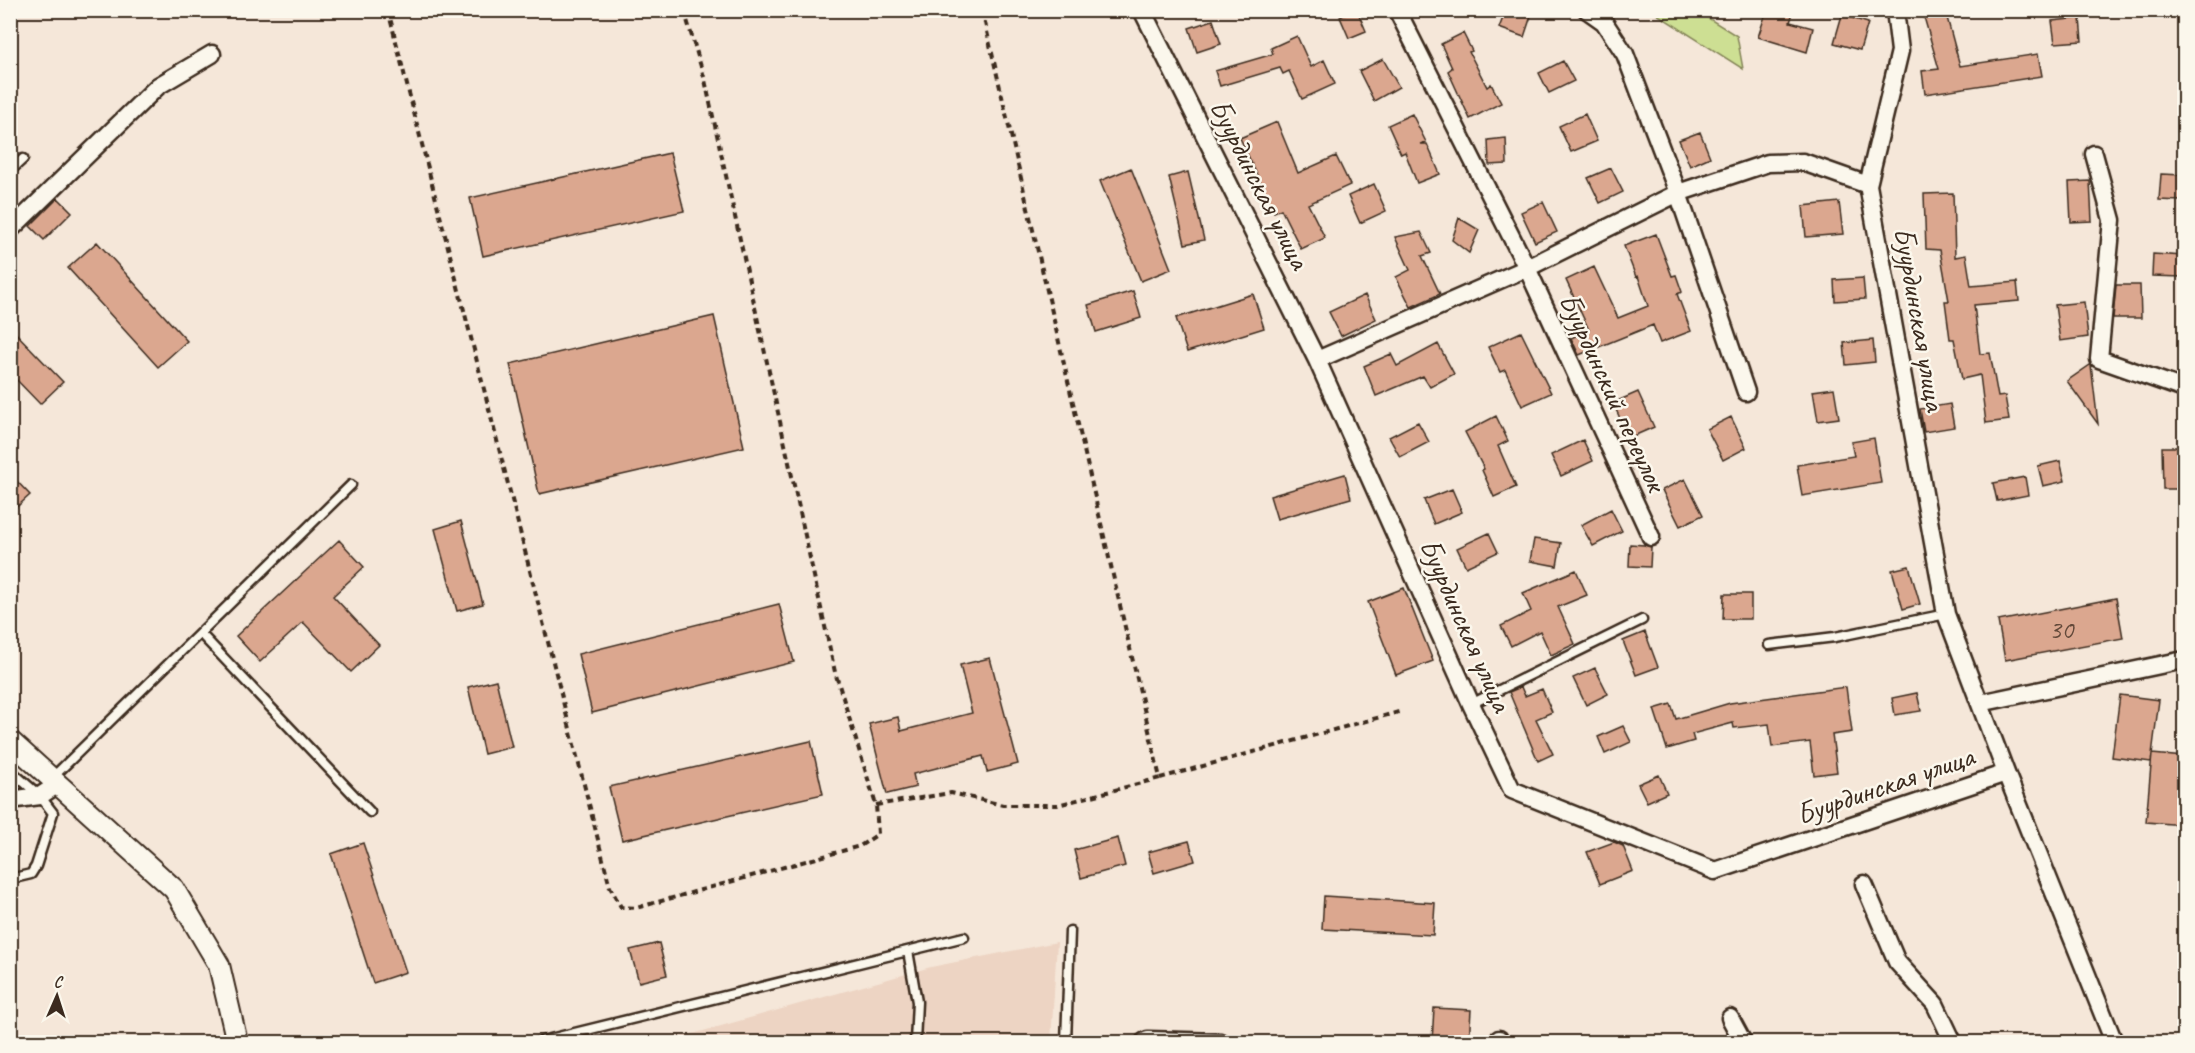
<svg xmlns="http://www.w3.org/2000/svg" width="2195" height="1053" font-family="Caveat,sans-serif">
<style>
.built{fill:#edd4c3}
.green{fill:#cddf93;stroke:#848458;stroke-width:1.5}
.building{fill:#dba78f;stroke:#3b2a1e;stroke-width:1.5}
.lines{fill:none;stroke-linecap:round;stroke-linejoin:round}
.service-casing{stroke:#3b2a1e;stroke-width:13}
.minor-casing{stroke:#3b2a1e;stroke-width:21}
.tertiary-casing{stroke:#3b2a1e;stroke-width:24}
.path{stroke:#3b2a1e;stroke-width:4;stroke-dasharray:6 4.5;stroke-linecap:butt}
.service{stroke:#fbf7ec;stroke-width:8}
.minor{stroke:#fbf7ec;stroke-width:16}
.tertiary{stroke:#fbf7ec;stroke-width:20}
.labels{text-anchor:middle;stroke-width:5;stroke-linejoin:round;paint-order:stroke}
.number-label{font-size:27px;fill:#63493a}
.street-label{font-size:30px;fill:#3b2a1e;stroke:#fbf7ec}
</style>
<rect width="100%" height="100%" fill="#f5e7d9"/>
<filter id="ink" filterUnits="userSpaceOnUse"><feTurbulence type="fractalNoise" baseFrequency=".0167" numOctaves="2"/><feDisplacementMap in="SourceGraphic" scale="12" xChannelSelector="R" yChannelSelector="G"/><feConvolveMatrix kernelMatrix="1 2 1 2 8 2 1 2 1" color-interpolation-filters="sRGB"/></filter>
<g filter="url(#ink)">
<!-- built -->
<path class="built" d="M1057,942l-6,100h-387l267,-75z"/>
<!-- green -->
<path class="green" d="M1652,11h45l40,25 6,33z"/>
<!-- building -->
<path class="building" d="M1355,10h2l9,21 -17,7 -9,-21z
M1506,10h27l-9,27 -25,-9z
M1767,10h27l-4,12 23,6 -6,24 -49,-15z
M1922,10h23l15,56 78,-12 4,22 -117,18 -3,-23 17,-2z
M1842,15l26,8 -8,27 -26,-7z
M2080,18l2,23 -27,2 -3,-22z
M1213,20l8,24 -24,8 -8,-24z
M1463,33l9,18 -3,1 18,35 4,-3 10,19 -31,16 -22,-48 4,-3 -11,-24z
M1297,36l14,31 13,-7 11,24 -33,15 -13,-28 -6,3 -3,-6 -60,18 -5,-15 58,-17 -2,-6z
M1383,59l16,28 -25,14 -15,-30z
M1563,61l11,20 -25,12 -10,-20z
M1412,114l14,28 -6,2h7l13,30 -23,9 -12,-31 -4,2 -13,-29z
M1585,114l12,27 -26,11 -12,-26z
M1277,122l21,51 38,-17 14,29 -42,19 17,34 -24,11 -20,-40 -7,3 -34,-74z
M1700,132l10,25 -20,9 -11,-26z
M1506,138l1,26 -18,1 -1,-25z
M670,153l14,58 -201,45 -13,-58z
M1131,168l40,101 -30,12 -41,-100z
M1611,168l12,24 -23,11 -12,-25z
M1188,172l16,68 -19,4 -16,-67z
M2161,174l22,1 -2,26 -22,-1z
M2090,181l2,40 -21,1 -2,-40z
M1374,184l12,27 -26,12 -12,-27z
M1953,193l2,64 11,-2 5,31 46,-4 2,19 -45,4 6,49 10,-1 8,44 7,-1 4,24 -23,3 -6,-48 -18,4 -8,-40h-4l-5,-38h4l-9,-51 -14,-1 -2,-55z
M58,198l14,14 -28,28 -14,-14z
M1543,202l14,30 -22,10 -14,-30z
M1839,202l4,32 -37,3 -3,-31z
M1459,218l20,12 -10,23 -17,-13z
M1421,232l10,21 -9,3 18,38 -29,13 -15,-30 14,-7 -15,-33z
M1656,234l16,42 4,-1 6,17 -5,2 14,37 -31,12 -7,-18 -74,30 -8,-17 18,-8 -23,-50 28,-13 24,51 30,-12 -10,-30 -2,1 -12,-31z
M97,242l90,99 -29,26 -90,-99z
M2153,254l31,2 -1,21 -31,-1z
M1863,278l2,21 -30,2 -1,-21z
M2116,285h24l1,33h-28z
M1133,291l8,27 -45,14 -8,-27z
M1253,294l11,34 -77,24 -11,-34z
M1365,295l11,24 -35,17 -12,-24z
M2084,302l4,35 -28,4 -5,-36z
M714,316l30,131 -205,47 -29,-130z
M10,327l53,55 -23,22 -30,-31z
M1521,332l30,61 -29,13 -17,-36 -5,2 -12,-25z
M1873,340l2,22 -29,3 -2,-22z
M1438,344l16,30 -24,13 -7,-11 -47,20 -12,-30 27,-12 6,12z
M2090,365h1l7,59 -31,-43z
M1834,388l5,30 -21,3 -5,-30z
M1638,392l16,35 -25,11 -16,-35z
M1950,404l4,23 -30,5 -4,-23z
M1496,416l12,25 -10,5 18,41 -22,10 -12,-27 2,-1 -19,-37z
M1731,417l15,31 -23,12 -16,-31z
M1418,422l11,20 -29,15 -11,-20z
M1874,438l7,45 -79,13 -5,-31 57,-9 -3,-14z
M1583,440l10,21 -32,15 -10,-21z
M2162,447h22v42h-21z
M2060,461l5,20 -22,5 -5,-20z
M10,474l20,21 -20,18z
M1345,474l6,24 -74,21 -7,-23z
M2025,477l3,18 -31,6 -4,-18z
M1685,479l18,36 -23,11 -18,-36z
M1452,489l10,23 -28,12 -10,-24z
M1611,509l11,22 -29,15 -12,-21z
M461,521l22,83 -26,7 -22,-82z
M1489,533l9,19 -32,15 -9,-19z
M1534,539l27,4 -4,23 -27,-5z
M339,540l25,27 -31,29 46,49 -28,27 -48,-50 -43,40 -24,-26z
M1630,544l14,1 7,2 -1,20 -21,-1z
M1909,566l11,38 -17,5 -11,-39z
M1576,570l11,25 -29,12 17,37 -24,11 -11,-24 -29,15 -10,-20 30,-15 -8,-18z
M1404,588l29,73 -37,14 -28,-73z
M1724,594h27v25h-28z
M2116,598l7,40 -118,22 -7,-39z
M779,604l15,58 -202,51 -14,-59z
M1645,632l13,35 -22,8 -13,-34z
M990,658l28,106 -31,8 -4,-16 -70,18 3,13 -29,7 -18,-70 29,-7 3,14 71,-18 -12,-48z
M1595,668l13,26 -22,11 -13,-27z
M496,680l16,67 -28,7 -16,-67z
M1521,687l4,9 17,-7 10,23 -16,7 17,35 -15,7 -29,-69z
M1846,687l6,45 -20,3 5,37 -23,3 -4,-33 -38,5 -3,-23 -35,4 -1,-5 -41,11 2,7 -27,8 -13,-40 17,-5 5,15 54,-16z
M1917,693l4,18 -26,4 -3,-17z
M2120,695l39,5 -8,62 -39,-5z
M1623,726l8,16 -26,12 -7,-17z
M811,741l12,53 -201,46 -13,-53z
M2152,754l32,3v68l-38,-3z
M1659,775l8,18 -20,9 -9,-18z
M1118,838l7,28 -44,12 -7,-28z
M1189,841l6,20 -41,12 -6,-21z
M1614,842l9,4 10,25 -33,13 -13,-32z
M363,843l43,129 -33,11 -42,-129z
M1324,896l111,7 -2,32 -111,-6z
M659,943l8,32 -28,7 -9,-32z
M1434,1008l37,2 -2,32h-37z"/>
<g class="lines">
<defs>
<path id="service" d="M10,171l13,-12
M200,633l170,179
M1769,645l66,-8 111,-23
M1471,704l171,-84
M10,770l30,26 13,17 -17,53 -5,8 -21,5
M52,778l299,-293
M908,951l9,51 -2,40
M538,1042l426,-105
M1066,1042l4,-111"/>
<path id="minor" d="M1142,10l175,350 154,344 41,86 203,81 291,-98
M1397,10l130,258 124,269
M1587,10l17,12 21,32 53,139 68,199
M1895,10l5,41 -32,134 78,429 60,159 108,269
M2094,154l18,66 -13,139 85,30
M10,230l148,-144 54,-32
M1317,360l210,-92 151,-75 90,-30 35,-1 65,23
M1980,703l204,-43
M10,800l30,-4 18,-12
M1864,884l33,78 38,42 18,38
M1730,1018l13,24
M1144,1042l4,-2 73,2
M1499,1042v-3"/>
<path id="tertiary" d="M10,741l164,148 45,76 18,77"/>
</defs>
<!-- service casing -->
<use href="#service" class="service-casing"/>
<!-- minor casing -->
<use href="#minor" class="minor-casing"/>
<!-- tertiary casing -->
<use href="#tertiary" class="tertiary-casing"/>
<!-- path -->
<path class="path" d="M388,10l222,877 11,20 15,1 224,-62 18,-12 -2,-29 -41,-133 -130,-592 -21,-70
M1160,778l242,-67
M876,805l75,-12 52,12h55l102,-27 -178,-768"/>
<!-- service -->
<use href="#service" class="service"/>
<!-- minor -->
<use href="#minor" class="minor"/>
<!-- tertiary -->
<use href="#tertiary" class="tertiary"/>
</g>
</g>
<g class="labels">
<!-- number labels -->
<g class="number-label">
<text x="2061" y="638">30</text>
</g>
<!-- street labels -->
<g class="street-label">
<text transform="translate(1260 184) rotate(63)" y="10">Буурдинская улица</text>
<text transform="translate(1920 319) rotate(80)" y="10">Буурдинская улица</text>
<text transform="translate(1613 392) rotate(65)" y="10">Буурдинский переулок</text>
<text transform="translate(1466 625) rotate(66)" y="10">Буурдинская улица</text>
<text transform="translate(1885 785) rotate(-19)" y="10">Буурдинская улица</text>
</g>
</g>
<!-- margin -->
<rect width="2195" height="1053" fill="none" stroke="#fbf7ec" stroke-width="36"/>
<rect x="18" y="18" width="2159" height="1017" fill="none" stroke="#3b2a1e" stroke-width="2" filter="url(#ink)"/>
<!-- north arrow -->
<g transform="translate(57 996) rotate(3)" stroke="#fbf7ec" stroke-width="4.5" paint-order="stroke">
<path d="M0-4.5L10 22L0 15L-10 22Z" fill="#3b2a1e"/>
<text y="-9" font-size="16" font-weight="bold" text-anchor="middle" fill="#3b2a1e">С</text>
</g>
</svg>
